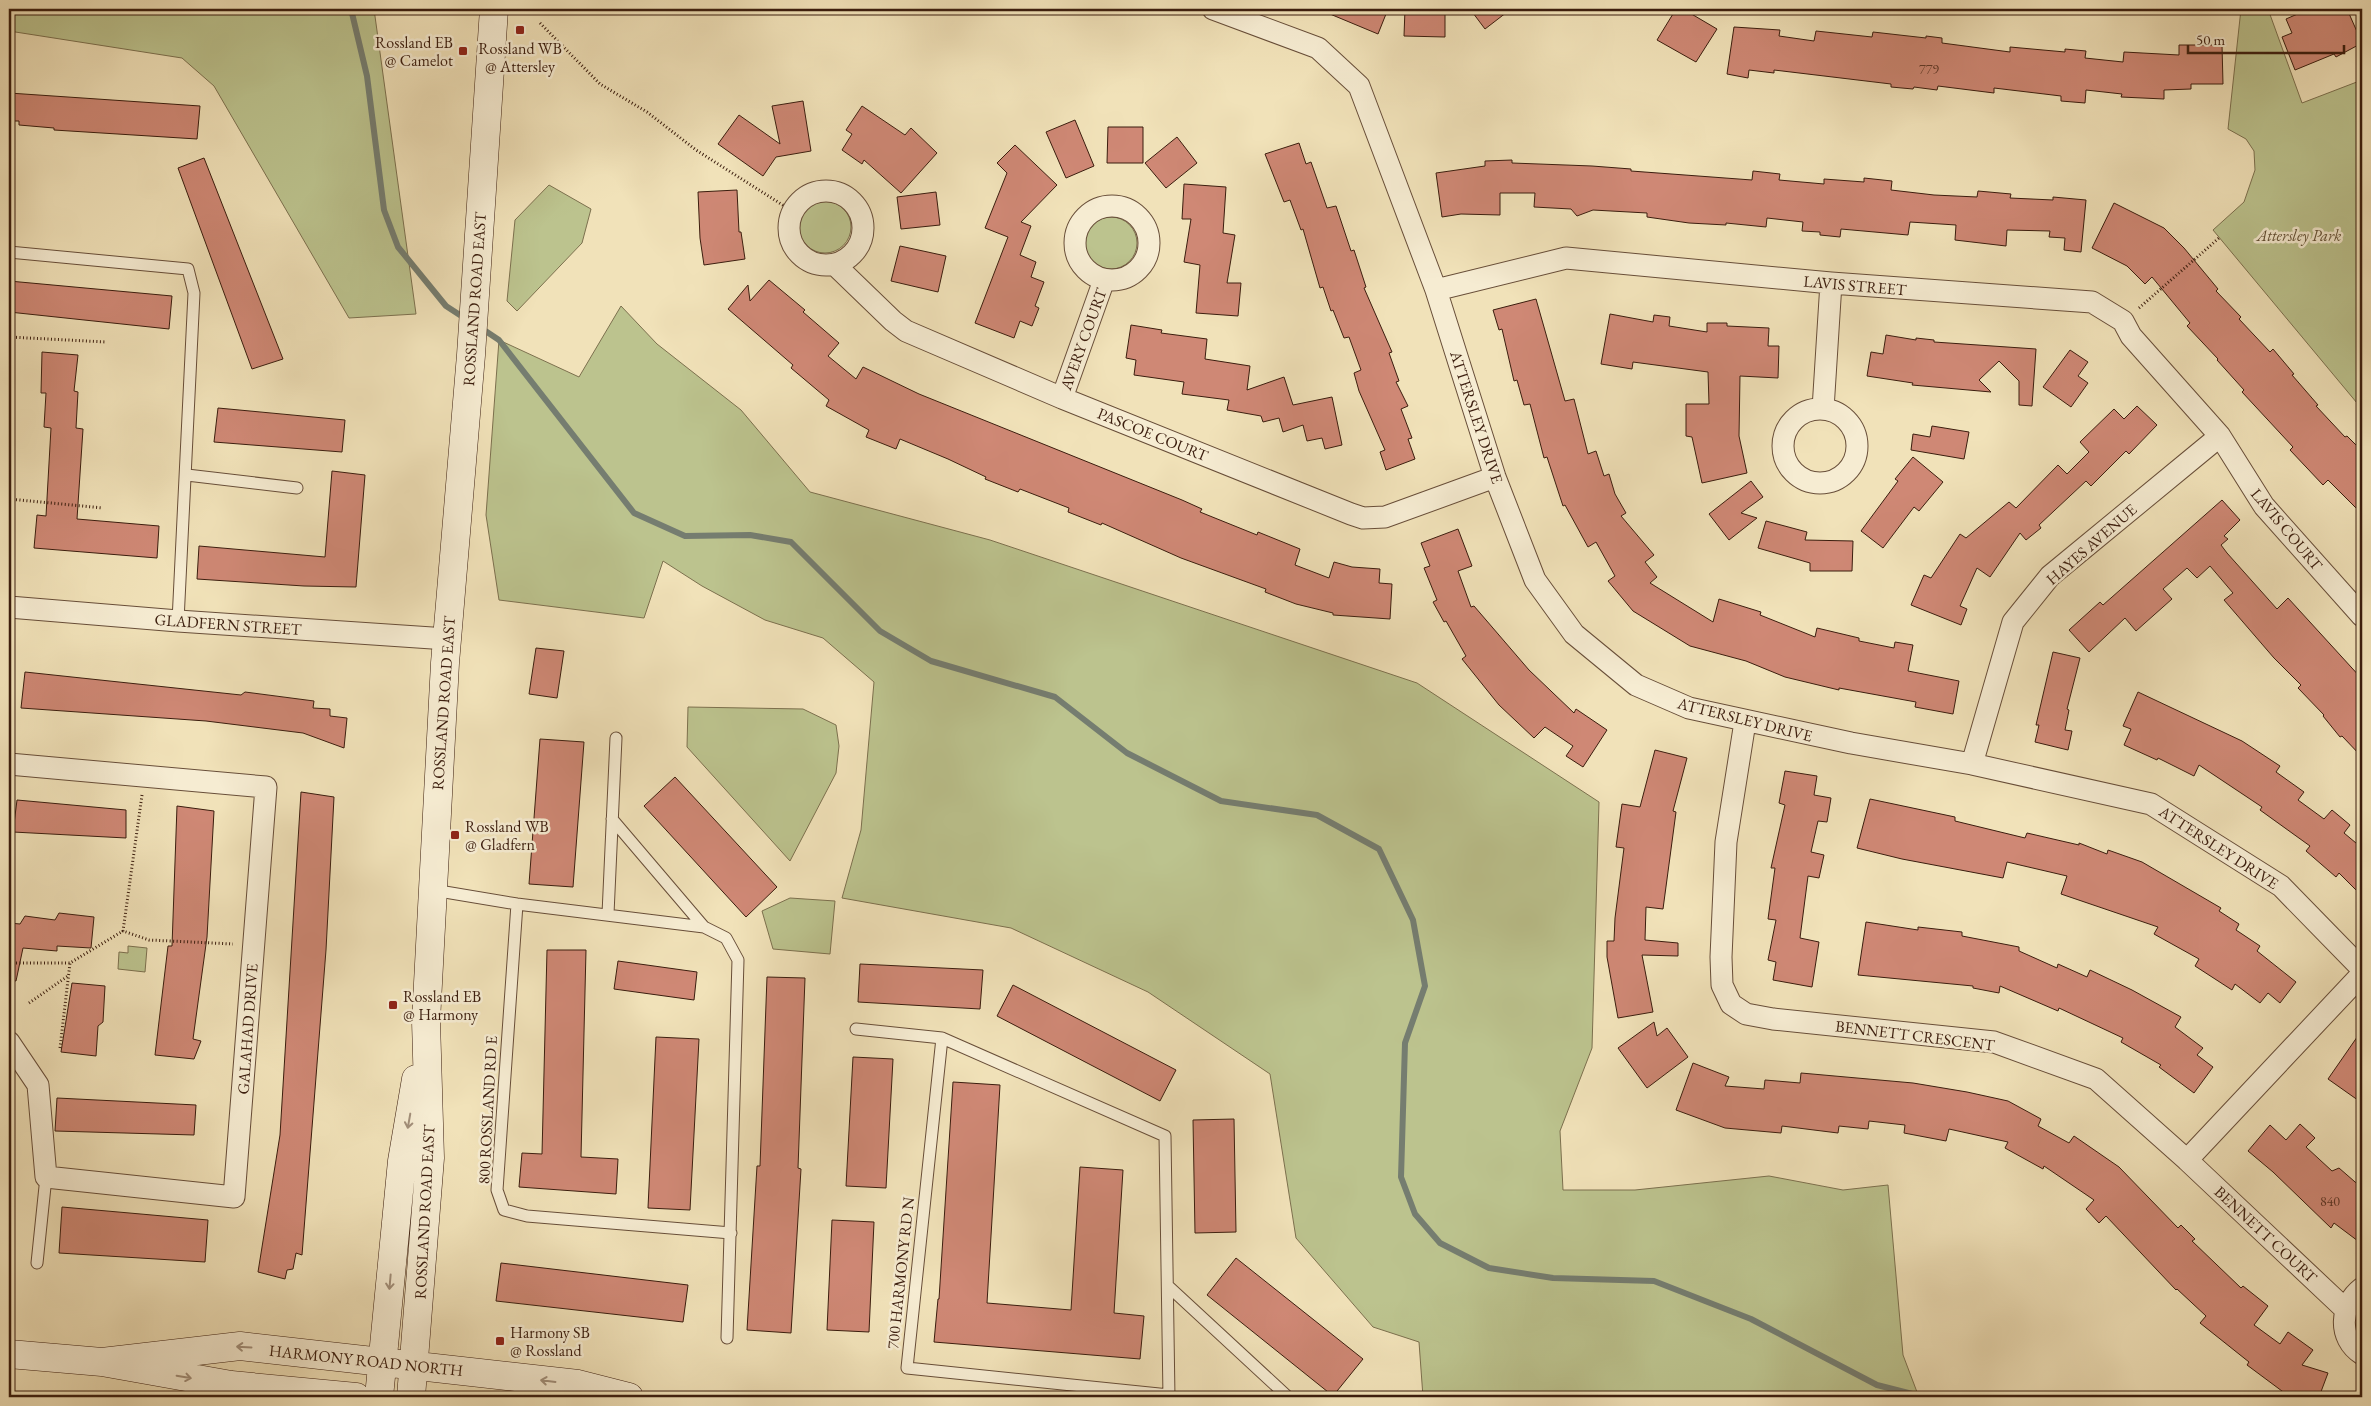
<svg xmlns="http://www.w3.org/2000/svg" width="2371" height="1406" font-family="'EB Garamond',serif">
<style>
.green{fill:#bcc38e;stroke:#7c704e}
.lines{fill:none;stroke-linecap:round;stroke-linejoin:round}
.stream{stroke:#757d70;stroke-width:6}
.building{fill:#cf8875;stroke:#3b1d0e}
.service-casing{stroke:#684e39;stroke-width:13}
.minor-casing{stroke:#684e39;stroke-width:23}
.secondary-casing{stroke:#3b1d0e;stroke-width:29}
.path{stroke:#3b1d0e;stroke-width:3;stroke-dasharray:1 2.5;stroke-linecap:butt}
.service{stroke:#f6ecd2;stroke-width:11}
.minor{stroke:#f6ecd2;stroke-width:21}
.secondary{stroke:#f6ecd2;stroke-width:28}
.oneway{stroke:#a28f7a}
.poi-dot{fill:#8f2418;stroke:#f6ecd2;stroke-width:2}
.labels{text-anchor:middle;stroke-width:5;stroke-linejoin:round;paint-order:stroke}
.number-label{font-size:14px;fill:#603828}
.poi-label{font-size:16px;fill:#3b1d0e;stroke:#f6ecd2;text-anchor:start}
.park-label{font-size:16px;font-style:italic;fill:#624f34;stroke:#f6ecd2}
.street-label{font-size:16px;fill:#3b1d0e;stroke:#f6ecd2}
</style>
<rect width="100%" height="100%" fill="#f1e2b9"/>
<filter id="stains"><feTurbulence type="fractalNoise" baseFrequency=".004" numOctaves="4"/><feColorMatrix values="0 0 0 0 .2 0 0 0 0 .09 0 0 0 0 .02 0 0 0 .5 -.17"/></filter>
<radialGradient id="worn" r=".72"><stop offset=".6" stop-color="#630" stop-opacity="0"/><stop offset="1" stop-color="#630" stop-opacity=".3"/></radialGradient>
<!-- green -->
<path class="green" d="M9,9h365l42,305 -67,4 -135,-232 -32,-28 -173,-27z
M2241,9h27l34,94 60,-23v329l-149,-179 31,-28 11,-32 -1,-19 -8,-12 -18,-10z
M549,185l42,24 -9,34 -65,68 -10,-10 8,-81z
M799 227a26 26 0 1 1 52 0a26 26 0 1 1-52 0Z
M1085 243a26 26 0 1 1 52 0a26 26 0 1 1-52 0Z
M621,306l36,38 84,66 69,82 180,48 427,143 182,119 -7,246 -32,83 3,59h72l134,-14 74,14 45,-5 15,170 14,37 7,5h-501l-4,-55 -46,-15 -77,-89 -26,-164 -122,-82 -137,-64 -169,-30 19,-68 13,-148 -51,-44 -58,-18 -63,-34 -39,-25 -19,57 -145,-18 -13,-85 13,-175 80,37z
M688,707l115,2 33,16 3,21 -3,27 -46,88 -103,-114z
M790,898l45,3 -5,53 -57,-5 -11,-38z
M128,946l19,2 -2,24 -27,-3 1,-17 9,1z"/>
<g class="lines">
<!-- stream -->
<path class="stream" d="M351,9l16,67 17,134 14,37 48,59 20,13
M481,328l18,12 135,173 51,23 65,-1 41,7 89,89 51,30 124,36 72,56 94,48 96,14 62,34 34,71 12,66 -20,57 -4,134 14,37 25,29 49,25 64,10 101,3 97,38 126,66 47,12"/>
</g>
<!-- building -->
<path class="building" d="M1318,9h70l-10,25z
M1405,9h40v28l-41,-1z
M1470,9h41l-26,20z
M1676,9h7l34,20 -21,33 -39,-22z
M2309,9h38l15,34 -26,14 -2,-3 -39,16 -13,-33 10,-4 -6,-14z
M1734,27l46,3 -1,6 35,5 2,-10 56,6 1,-5 53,6v-2l16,2v5l68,9v-5l55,5v-3l21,2 -1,7 38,4 1,-10 55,3v-10h43l1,39h-32v5l-27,1v9l-43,-2 1,-3 -36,-4 -1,13 -24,-2v-5l-67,-8v5l-56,-7 -1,4 -23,-3 -1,2 -22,-2v-3l-117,-14v3l-25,-3 -1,8 -21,-4z
M9,93l191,13 -3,33 -143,-9v-2l-35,-3v-4h-10z
M803,101l8,50 -35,6 -13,19 -45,-32 21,-29 41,29 -8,-38z
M862,106l43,29 6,-7 26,25 -36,40 -37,-33 -2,4 -20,-14 10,-16 -6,-4z
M1075,120l19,46 -28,12 -20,-46z
M1108,127h35v36h-36z
M1177,137l20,26 -31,25 -21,-25z
M1299,143l7,21 5,-2 16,46 9,-2 15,45 3,-1 12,37 -2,1 28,64 -3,1 10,28 -3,1 12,24 -7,3 11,29 -4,1 7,20 -29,11 -6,-18 5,-2 -26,-59 -5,-18 7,-3 -12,-33 -5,1 -11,-28 -2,1 -8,-24 -3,1 -17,-59 -2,1 -11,-30 -6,2 -19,-48z
M1015,145l42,40 -36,37 10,4 -11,29 16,7 -5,15 13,5 -9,24 4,2 -7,18 -12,-5 -6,17 -39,-15 33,-86 -23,-9 22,-55 -10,-10z
M204,158l79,201 -31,10 -74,-201z
M1512,160v3l80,3 39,3v2l121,9 1,-9 27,3 -1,6 45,4v-5l40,3v-4l28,3 -1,9 43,5 43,2 1,-6 33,3 -1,4 43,2v-3l33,3 -5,52 -17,-2 1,-12 -16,-1 1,-6 -43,-1 -1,16 -51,-6 1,-15 -46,-3 -2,13 -67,-6 -1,8 -20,-2v-3l-18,-1 1,-9 -36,-4 -1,9 -40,-4v2l-37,-2 -42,-6v-4l-54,-3 -16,6 -6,-7 -37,-2 1,-14h-35v22l-39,-1 -19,3 -6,-44 49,-7v-5z
M1184,184l42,3 -3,46 12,2 -8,48h14l-3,33 -42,-3 4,-48 -16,-3 7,-43h-9z
M737,190l2,42h2l4,27 -41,6 -4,-27 -2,-46z
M936,192l4,33 -39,4 -4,-32z
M2114,203l50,25 20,20 34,41 -2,2 25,26 -2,2 31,33 3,-3 21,25 -2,1 26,30 -2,1 29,31 2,-1 15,15v63l-34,-34 -5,5 -33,-35 3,-3 -51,-55 2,-2 -27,-30 1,-1 -31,-33 3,-3 -38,-46 -7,7 -18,-18 -35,-18z
M900,246l46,10 -8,36 -47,-11z
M769,280l36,30 -2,2 36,31 -11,13 28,23 7,-12 56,27 263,106 20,9 -2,3 57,23 1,-3 42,17 -5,16 34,13 5,-16 18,5 28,2 -1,14 13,1 -2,35 -57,-4v-2l-37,-9 -31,-12 1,-3 -85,-31 -79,-35 -1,2 -33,-13 1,-4 -49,-19 -2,3 -33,-13 1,-2 -38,-18 -48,-20 -4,10 -30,-12 3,-7 -43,-24 3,-6 -38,-32 2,-3 -65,-56 20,-24 2,16z
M9,281l163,15 -3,33 -160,-17z
M1536,299l29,102 9,-2 14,55 8,-3 8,25 5,-2 6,20 11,19 -5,3 33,39 -9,7 12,15 -7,6 63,39 6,-23 42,13 -1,3 55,22 2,-9 42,10v3l35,7 1,-6 18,3 -5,26 51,10 -6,33 -38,-7 1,-5 -77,-14v2l-54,-13 -39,-16 -56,-15 -57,-35 -25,-30 7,-5 -19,-34 -8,5 -23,-42 -2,1 -16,-49 -3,1 -14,-54 -6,1 -7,-25 -3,1 -12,-52 -3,1 -6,-20z
M1610,314l43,8 1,-7 16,2 -1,9 38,6v-9h20v3l42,2 -1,18h11l-1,32 -38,-2 -1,60 8,37 -45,10 -10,-46 -6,-1v-32h23l-1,-32 -75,-10 -1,7 -31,-5z
M1131,325l31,5 -1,3 46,6 -2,20 45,7 -3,24 37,-13 9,28 39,-8 10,48 -17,4 -3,-11 -15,3 -4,-16 -20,7 -4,-14 -16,4 -2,-6 -34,-6 2,-10 -47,-6 2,-12 -50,-7 2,-15 -10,-2z
M1886,335l30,5v-2l18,2v2l102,7 -4,57 -13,-1v-24l-20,-20 -20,19 12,12 -79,-7 1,-2 -46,-7 4,-24 12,2z
M2070,350l18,12 -10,14 10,7 -17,24 -28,-20z
M42,352l36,3 -4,36 4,1 -2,36 7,1 -6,90 82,7 -2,32 -123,-10 3,-33 9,1 5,-88 -7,-1 2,-34h-5z
M2137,406l20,19 -28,29 -3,-3 -35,35 -5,-5 -47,44 2,3 -15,12 -6,-7 -30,44 -13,-9 -17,38 7,3 -6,16 -50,-20 13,-30 7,3 29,-44 6,4 43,-36 7,6 42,-43 9,9 22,-22 -9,-10 34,-33 10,10z
M218,408l127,12 -3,32 -128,-10z
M1932,426l37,6 -5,27 -53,-9 2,-16 17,3z
M1913,457l30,25 -24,29 -5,-4 -31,41 -22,-17 37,-50 -3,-2z
M332,471l33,4 -9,112 -52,-1 -107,-7 2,-33 126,11z
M1751,481l12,16 -22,16 16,5 -28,22 -20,-26z
M2222,500l18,20 -16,16 4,3 -7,6 6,8 50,56 11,-11 74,81v78l-20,-21 -2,1 -17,-21 1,-1 -26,-27 3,-3 -27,-27 -50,-58 9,-7 -23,-27 -13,12 -10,-10 -24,21 9,10 -36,32 -11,-13 -36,34 -20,-22 31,-28 3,3z
M1766,521l41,11 -2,8 48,1 -1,30h-42v-8l-52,-15z
M1458,529l14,37 -14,5 13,36 3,-1 55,64 45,43 2,-4 31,21 -24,37 -17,-11 7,-10 -28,-19 -11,11 -35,-33 -37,-46 4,-3 -20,-35 -2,1 -11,-20 4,-2 -13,-32 6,-2 -9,-23z
M536,648l28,3 -7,47 -28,-4z
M2053,652l27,6 -13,51 2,1 -4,20 7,1 -4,19 -33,-8 4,-17h-3z
M25,672l216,23 4,-3 69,9 -1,7 17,1v7l17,2 -3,30 -41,-15 -97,-12 -185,-13z
M2138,692l104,49 38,25 -4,6 28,20 -6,8 26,19 8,-9 18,15 -6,8 18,15v48l-23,-23 -3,4 -30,-26 4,-5 -50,-36 2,-3 -63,-42 -5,11 -36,-18 -1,2 -33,-15 7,-16 -8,-3z
M540,739l44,3 -11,145 -44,-3z
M1655,750l32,8 -14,53 3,1 -13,97 -17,-2 -1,33 33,3v13l-36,-1 11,57 -35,6 -11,-61v-16h7l1,-23 9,-70 -8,-1 6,-43 18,3z
M1785,771l32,5 -3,19 17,3 -4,24 -9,-1 -7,31 13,3 -5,23 -11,-2 -8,62 19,4 -7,45 -39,-7 3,-18 -8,-2 8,-40 -8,-1 7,-51h-4l14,-63 -6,-2z
M675,777l102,110 -31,30 -102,-111z
M301,792l33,5 -8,153 -24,305 -6,-2 -3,16 -6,1 -2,9 -27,-7 22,-137z
M1870,799l85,18v4l70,17 2,-5 52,12v-2l28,11 1,-4 34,12 79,46 -2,3 20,13 -3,6 24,16 -3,5 39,31 -16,21 -12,-10 -8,10 -25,-19 -3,6 -37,-24 4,-7 -45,-25 4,-7 -97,-33 6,-18 -60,-14 -4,16 -101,-19 -45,-11z
M17,800l109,10v28l-113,-6z
M177,806l37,5 -7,126 -14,102 8,2 -7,18 -39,-4 13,-109h4z
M59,913l35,4 -3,31 -34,-2v5l-34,-3 -7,33 -7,-1v-57l11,1 5,-8 30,4z
M1866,922l52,8v-3l44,5v4l57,11v4l38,17 1,-4 29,13 3,-7 42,20 49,27 -6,10 28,21 -6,7 16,12 -19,26 -35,-26 2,-2 -40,-23 2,-4 -64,-30 -1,3 -58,-25 -1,7 -26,-5v-2l-115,-11z
M547,950h39l-5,207 37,2 -2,35 -97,-7 3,-34 20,1z
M618,961l79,11 -3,28 -80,-11z
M860,964l123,6 -3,39 -122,-7z
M767,977l38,1 -7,190 3,1 -10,164 -44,-3 10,-164h3z
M72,983l33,3 -2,36 -5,4 -2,30 -35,-4z
M1013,985l163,85 -16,31 -163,-85z
M1654,1022l3,14 10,-8 21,29 -41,31 -29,-40z
M2362,1030v73l-34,-24z
M656,1037l43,2 -9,171 -42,-2z
M853,1057l40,2 -7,129 -40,-2z
M1693,1063l36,14 -4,9 39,3 1,-9 35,3 1,-10 112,10 54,9 41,9 33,18 -3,7 31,17 5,-7 45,31 59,61 3,-3 14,14 -3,2 49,47 2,-2 25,20 -14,19 26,19 8,-12 25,18 -11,15 26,8 -9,24h-29l-43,-32 2,-3 -49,-39 6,-7 -29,-27 -1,1 -70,-74 -7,7 -13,-14 8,-9 -50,-34 -1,3 -38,-21 3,-6 -59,-13 -3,12 -42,-8 1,-8 -36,-4 -1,8 -29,-3 -1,7 -56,-7 -1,7 -56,-5 -49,-18z
M953,1082l47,3 -13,218 84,7 9,-143 43,3 -9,143 30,3 -4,43 -206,-17 4,-43h1z
M57,1098l139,7 -2,30 -139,-4z
M1234,1119l2,113 -41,1 -2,-113z
M2300,1124l15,14 -9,9 26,24 7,-3 23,20v56l-28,-21 -3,5 -58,-56 -25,-21 22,-26 16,15z
M62,1207l146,13 -3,42 -146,-9z
M832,1220l42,2 -5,110 -42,-2z
M1236,1258l127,101 -30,37 -126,-101z
M501,1263l187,22 -5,37 -187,-21z"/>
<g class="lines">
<defs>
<path id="service" d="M9,252l179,17 6,24 -16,328
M187,475l110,13
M612,819l92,108
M433,890l84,14 187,23 22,11 12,22 -11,378
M517,904l-20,286 7,20 23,6 204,17
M608,914l8,-176
M856,1029l86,9 223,98 4,261
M942,1038l-35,330 262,27
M37,1263l9,-86
M1168,1286l120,111"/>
<path id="minor" d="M1213,9l105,39 41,38 77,204 59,187 40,103 39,54 62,51 53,23 162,35 121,21 179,40 130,82 81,83
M789 228a37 37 0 1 1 74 0a37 37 0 1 1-74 0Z
M1075 243a37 37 0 1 1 74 0a37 37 0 1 1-74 0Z
M834,264l59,57 13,10 156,67 289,116 12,4 22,-1 110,-40
M1436,290l130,-32 265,25 261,19 31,19 8,15 89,100 44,70 98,110
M1062,398l42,-118
M1823,409l8,-126
M1783 446a37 37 0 1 1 74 0a37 37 0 1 1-74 0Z
M9,607l169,14 269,18
M1745,722l-19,120 -5,115 1,28 9,19 15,10 27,5 221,23 102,37 91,81 158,149
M9,764l257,23 -32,410 -188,-20 -8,-92 -29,-43
M1972,764l41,-142 37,-46 170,-140
M2187,1160l175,-186
M2362,1288c-22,17 -25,50 0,66"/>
<path id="secondary" d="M9,1354l93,8 129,23 125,12
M102,1362l138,-16 338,38 51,13
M379,1397l23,-236 14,-82
M411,1397l19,-239 -4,-137 19,-358 26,-308 23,-346"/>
</defs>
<!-- service casing -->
<use href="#service" class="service-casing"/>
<!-- minor casing -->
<use href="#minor" class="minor-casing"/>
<!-- secondary casing -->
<use href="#secondary" class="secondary-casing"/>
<!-- path -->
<path class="path" d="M540,23l60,61 47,28 49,38 96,61
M2139,308l80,-70
M9,337l97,5
M9,499l94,9
M142,795l-19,136 26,9 84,4
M9,963h61l53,-32
M29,1003l39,-27
M60,1048l10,-85"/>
<!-- service -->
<use href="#service" class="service"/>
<!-- minor -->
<use href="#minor" class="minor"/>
<!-- secondary -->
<use href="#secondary" class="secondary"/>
</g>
<!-- one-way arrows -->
<defs><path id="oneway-shaft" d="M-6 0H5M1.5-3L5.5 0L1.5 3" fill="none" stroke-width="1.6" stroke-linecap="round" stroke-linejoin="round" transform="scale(1.25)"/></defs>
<g class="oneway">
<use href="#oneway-shaft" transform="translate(409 1121) rotate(100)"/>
<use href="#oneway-shaft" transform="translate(390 1282) rotate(95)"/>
<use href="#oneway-shaft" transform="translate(244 1347) rotate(-177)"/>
<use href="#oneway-shaft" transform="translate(184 1377) rotate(10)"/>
<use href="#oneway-shaft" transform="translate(548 1381) rotate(-173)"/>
</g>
<!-- markers -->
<g class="poi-dot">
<rect x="515" y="25" width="10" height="10" rx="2.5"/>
<rect x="458" y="46" width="10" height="10" rx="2.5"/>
<rect x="450" y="830" width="10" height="10" rx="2.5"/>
<rect x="388" y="1000" width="10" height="10" rx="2.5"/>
<rect x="495" y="1336" width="10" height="10" rx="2.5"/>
</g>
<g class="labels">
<!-- number labels -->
<g class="number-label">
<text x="1929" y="74">779</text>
<text x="2330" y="1206">840</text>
</g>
<!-- poi labels -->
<g class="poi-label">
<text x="453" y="48" text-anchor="end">Rossland EB<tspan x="453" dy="18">@ Camelot</tspan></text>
<text x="520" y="54" text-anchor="middle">Rossland WB<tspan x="520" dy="18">@ Attersley</tspan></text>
<text x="465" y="832">Rossland WB<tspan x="465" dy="18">@ Gladfern</tspan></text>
<text x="403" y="1002">Rossland EB<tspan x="403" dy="18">@ Harmony</tspan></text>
<text x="510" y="1338">Harmony SB<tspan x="510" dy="18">@ Rossland</tspan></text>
</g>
<!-- park labels -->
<g class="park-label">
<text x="2299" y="241">Attersley Park</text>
</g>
<!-- street labels -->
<g class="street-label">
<text transform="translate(1855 285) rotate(5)" y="6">LAVIS STREET</text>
<text transform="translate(474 299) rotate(-86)" y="6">ROSSLAND ROAD EAST</text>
<text transform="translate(1083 339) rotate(-70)" y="6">AVERY COURT</text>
<text transform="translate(1477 417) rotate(72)" y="6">ATTERSLEY DRIVE</text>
<text transform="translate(1153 434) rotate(22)" y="6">PASCOE COURT</text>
<text transform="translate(2287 529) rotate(50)" y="6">LAVIS COURT</text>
<text transform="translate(2091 544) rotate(-41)" y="6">HAYES AVENUE</text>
<text transform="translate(228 624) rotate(4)" y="6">GLADFERN STREET</text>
<text transform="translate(443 703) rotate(-86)" y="6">ROSSLAND ROAD EAST</text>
<text transform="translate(1745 719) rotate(14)" y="6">ATTERSLEY DRIVE</text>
<text transform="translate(2219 847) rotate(33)" y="6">ATTERSLEY DRIVE</text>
<text transform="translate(247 1029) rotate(-86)" y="6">GALAHAD DRIVE</text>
<text transform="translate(1915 1035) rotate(7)" y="6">BENNETT CRESCENT</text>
<text transform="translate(487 1110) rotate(-87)" y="6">800 ROSSLAND RD E</text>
<text transform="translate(424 1212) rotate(-87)" y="6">ROSSLAND ROAD EAST</text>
<text transform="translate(2266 1234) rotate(43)" y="6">BENNETT COURT</text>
<text transform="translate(900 1273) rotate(-84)" y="6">700 HARMONY RD N</text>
<text transform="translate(366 1360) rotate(6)" y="6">HARMONY ROAD NORTH</text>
</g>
</g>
<!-- margin -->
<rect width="2371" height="1406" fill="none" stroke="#f1e2b9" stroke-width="30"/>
<rect x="10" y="10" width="2351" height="1386" fill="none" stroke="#3b1d0e" stroke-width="2.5"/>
<rect x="15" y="15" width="2341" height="1376" fill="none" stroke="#3b1d0e"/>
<!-- scale -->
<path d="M2188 45v8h156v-8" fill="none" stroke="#3b1d0e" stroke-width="2.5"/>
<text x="2196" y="45" font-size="15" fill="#3b1d0e" stroke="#f6ecd2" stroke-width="4" paint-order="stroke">50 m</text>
<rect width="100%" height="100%" filter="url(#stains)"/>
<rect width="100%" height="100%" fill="url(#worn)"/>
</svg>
